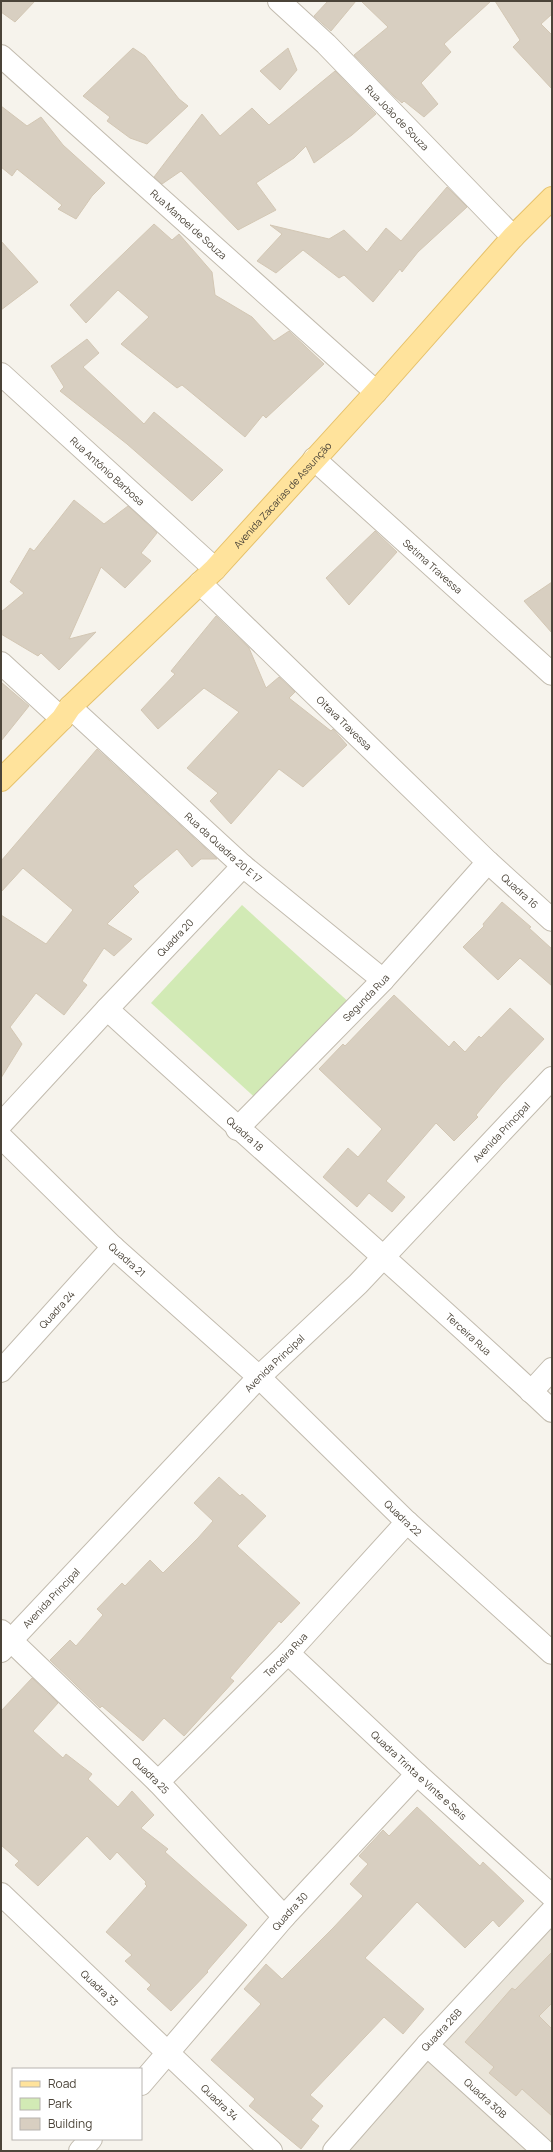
<svg xmlns="http://www.w3.org/2000/svg" width="553" height="2152" font-family="Manrope,sans-serif">
<style>
.residential{fill:#eae5da}
.green{fill:#d2eab5}
.building{fill:#d8cfc1;stroke:#d3c7b4}
.lines{fill:none;stroke-linecap:round;stroke-linejoin:round}
.minor-casing{stroke:#c2bbae;stroke-width:24}
.major-casing{stroke:#e6c16a;stroke-width:24}
.minor{stroke:#fff;stroke-width:22}
.major{stroke:#ffe39c;stroke-width:22}
.labels{text-anchor:middle;stroke-width:3;stroke-linejoin:round;paint-order:stroke}
.street-label{font-size:10px;fill:#4b4439;stroke:#fff}
</style>
<rect width="100%" height="100%" fill="#f6f3ec"/>
<!-- residential -->
<path class="residential" d="M552,1912v239h-205z"/>
<!-- green -->
<path class="green" d="M242,905l110,100 -91,98 -110,-100z"/>
<!-- building -->
<path class="building" d="M1,1h34l-20,21 -14,-10z
M328,1h28l-25,30 -17,-15z
M361,1h130l-47,43 7,8 -30,31 17,21 -14,13 -20,-16 -2,2 -7,-6 -41,-42 34,-28z
M495,1h57v13l-11,10 11,11v54l-39,-42 7,-7z
M133,48l12,8 34,43 9,7 -41,38 -17,-6 -23,-17 3,-4 -27,-21z
M288,48l9,22 -17,20 -20,-19z
M335,71l41,43 -24,21 -38,28 -8,-17 -12,12 -38,25 20,27 -38,20 -57,-59 -19,13 -8,-7 48,-63 18,22 32,-28 17,17z
M1,106l26,20 14,-9 22,28 42,38 -13,13 -16,23 -18,-10 4,-4 -45,-36 -5,7 -11,-9z
M447,187l20,20 -49,45 -16,20 -2,-3 -27,33 -29,-27 -5,3 -36,-28 -27,23 -19,-12 25,-27 -12,-9 59,14 15,-9 23,22 19,-24 15,13z
M154,224l18,16 7,-6 33,38 3,23 37,22 22,24 15,-10 35,33 -58,54 -3,-3 -18,22 -63,-52 -5,3 -56,-44 28,-27 -31,-27 -32,33 -16,-18z
M1,241l37,41 -37,28z
M87,339l12,14 -16,14 61,57 10,-12 69,58 -31,31 -65,-57 -67,-53 4,-4 -13,-21z
M74,500l30,24 24,-18 29,27 -16,20 10,8 -26,27 -24,-21 -32,72 27,-7 -37,38 -18,-17 -3,3 -37,-22v-22l23,-19 -14,-11 20,-34 4,3z
M375,531l22,21 -48,53 -23,-27z
M552,582v51l-28,-32z
M216,616l33,32 17,40 13,-11 16,15 -6,6 42,33 2,-2 14,16 -44,42 -24,-18 -48,55 -21,-23 8,-8 -31,-25 52,-56 -35,-24 -46,41 -17,-19 34,-36 -4,-3z
M1,682l28,24 -28,35z
M97,749l120,110h-16l-9,8 -15,-18 -44,37 6,6 -32,32 25,15 -18,17 -10,-8 -22,33 5,4 -23,30 -28,-22 -26,34 12,17 -21,34v-163l45,29 27,-34 -50,-42 -22,24v-31z
M502,902l29,25 -2,1 23,21v37l-32,-28 -22,22 -35,-33 21,-21 -1,-2z
M394,995l55,52 5,-6 11,11 14,-16 2,2 29,-30 34,31 -42,45 -26,31 2,2 -24,24 -18,-18 -50,58 19,16 -13,15 -23,-19 -12,14 -34,-30 25,-29 10,9 24,-28 -63,-60 24,-25 2,2z
M219,1477l21,19 2,-2 24,22 -29,30 63,57 -19,20 -2,-2 -49,57 4,3 -50,55 -20,-18 -21,23 -41,-35 -2,2 -50,-48 20,-20 6,6 27,-31 -6,-6 25,-26 3,3 25,-26 13,13 35,-35 15,-17 -19,-18z
M32,1678l26,25 -25,28 30,27 3,-4 26,20 -4,5 30,28 14,-16 22,24 -13,13 27,21 -3,3 82,73 -40,46 1,1 -37,39 -24,-22 4,-4 -26,-24 7,-6 -26,-23 41,-46 -2,-2 1,-2 -29,-30 -7,8 -23,-24 -49,50 -23,-21 4,-4 -18,-16v-134z
M417,1807l63,59 3,-4 41,39 -25,26 -6,-7 -28,28 -48,-46 -52,56 59,51 -21,25 -19,-17 -74,78 13,11 -12,14 8,6 -18,23 -52,-43 6,-7 -44,-39 50,-56 -17,-15 22,-25 16,15 51,-51 30,-32 -13,-12 18,-20 -9,-8 24,-26 6,6z
M552,1952v51l-13,13 13,13v87l-30,-27 -6,7 -27,-23 5,-6 -29,-25 47,-54 3,2z"/>
<g class="lines">
<defs>
<g id="minor">
<path id="s1" d="M279,1l47,43 187,193"/>
<path id="s2" d="M1,56l375,336"/>
<path id="s3" d="M1,374l214,195"/>
<path id="s4" d="M314,459l238,215"/>
<path id="s5" d="M200,583l288,279 64,58"/>
<path d="M1,663l61,56"/>
<path id="s6" d="M70,707l173,159 140,114"/>
<path id="s7" d="M107,1009c147,135 299,265 445,402"/>
<path id="s8" d="M1,1124l106,-115 136,-143"/>
<path id="s9" d="M237,1129l146,-149 105,-118"/>
<path id="s10" d="M1,1137l112,110 146,130 148,145 145,131"/>
<path id="s11" d="M1,1371l112,-124"/>
<path d="M531,1392l21,-23"/>
<path id="s12" d="M1,1631l157,151 126,135"/>
<path id="s13" d="M1,1651l258,-274 99,-93 194,-206"/>
<path id="s14" d="M288,1653l129,121 135,122"/>
<path id="s15" d="M158,1782l130,-129 119,-131"/>
<path id="s16" d="M1,1894l270,257"/>
<path id="s17" d="M427,2045l117,106"/>
<path id="s18" d="M141,2084l143,-167 133,-143"/>
<path d="M80,2151l11,-12"/>
<path id="s19" d="M334,2151l93,-106 125,-134"/>
</g>
<g id="major">
<path id="s20" d="M1,780l61,-61 8,-12 145,-138 161,-177 137,-155 39,-39"/>
</g>
</defs>
<!-- minor casing -->
<use href="#minor" class="minor-casing"/>
<!-- major casing -->
<use href="#major" class="major-casing"/>
<!-- minor -->
<use href="#minor" class="minor"/>
<!-- major -->
<use href="#major" class="major"/>
</g>
<g class="labels">
<!-- street labels -->
<g class="street-label">
<text dy="4" stroke="none"><textPath href="#s1" startOffset="166">Rua João de Souza</textPath></text>
<text dy="4" stroke="none"><textPath href="#s2" startOffset="252">Rua Manoel de Souza</textPath></text>
<text dy="4" stroke="none"><textPath href="#s3" startOffset="144">Rua Antônio Barbosa</textPath></text>
<text dy="4" stroke="none"><textPath href="#s20" startOffset="401">Avenida Zacarias de Assunção</textPath></text>
<text dy="4" stroke="none"><textPath href="#s4" startOffset="160">Setima Travessa</textPath></text>
<text dy="4" stroke="none"><textPath href="#s5" startOffset="201">Oitava Travessa</textPath></text>
<text dy="4" stroke="none"><textPath href="#s6" startOffset="208">Rua da Quadra 20 E 17</textPath></text>
<text dy="4" stroke="none"><textPath href="#s5" startOffset="444">Quadra 16</textPath></text>
<text dy="4" stroke="none"><textPath href="#s8" startOffset="255">Quadra 20</textPath></text>
<text dy="4" stroke="none"><textPath href="#s9" startOffset="184">Segunda Rua</textPath></text>
<text dy="4" stroke="none"><textPath href="#s13" startOffset="721">Avenida Principal</textPath></text>
<text dy="4" stroke="none"><textPath href="#s7" startOffset="186">Quadra 18</textPath></text>
<text dy="4" stroke="none"><textPath href="#s10" startOffset="176">Quadra 21</textPath></text>
<text dy="4" stroke="none"><textPath href="#s11" startOffset="83">Quadra 24</textPath></text>
<text dy="4" stroke="none"><textPath href="#s7" startOffset="486">Terceira Rua</textPath></text>
<text dy="4" stroke="none"><textPath href="#s13" startOffset="397">Avenida Principal</textPath></text>
<text dy="4" stroke="none"><textPath href="#s10" startOffset="554">Quadra 22</textPath></text>
<text dy="4" stroke="none"><textPath href="#s13" startOffset="73">Avenida Principal</textPath></text>
<text dy="4" stroke="none"><textPath href="#s15" startOffset="180">Terceira Rua</textPath></text>
<text dy="4" stroke="none"><textPath href="#s12" startOffset="208">Quadra 25</textPath></text>
<text dy="4" stroke="none"><textPath href="#s14" startOffset="179">Quadra Trinta e Vinte e Seis</textPath></text>
<text dy="4" stroke="none"><textPath href="#s18" startOffset="228">Quadra 30</textPath></text>
<text dy="4" stroke="none"><textPath href="#s16" startOffset="136">Quadra 33</textPath></text>
<text dy="4" stroke="none"><textPath href="#s19" startOffset="162">Quadra 26B</textPath></text>
<text dy="4" stroke="none"><textPath href="#s17" startOffset="79">Quadra 30B</textPath></text>
<text dy="4" stroke="none"><textPath href="#s16" startOffset="302">Quadra 34</textPath></text>
</g>
</g>
<!-- border -->
<rect width="553" height="2152" fill="none" stroke="#4b4439" stroke-width="4"/>
<!-- legend -->
<rect x="12" y="2068" width="130" height="72" fill="#ffffff" stroke="#b7b4b0"/>
<rect x="20" y="2081" width="20" height="6" fill="#ffe39c" stroke="#b7b4b0"/>
<text x="48" y="2088" font-size="12" fill="#4b4439">Road</text>
<rect x="20" y="2098" width="20" height="12" fill="#d2eab5" stroke="#b7b4b0"/>
<text x="48" y="2108" font-size="12" fill="#4b4439">Park</text>
<rect x="20" y="2118" width="20" height="12" fill="#d8cfc1" stroke="#b7b4b0"/>
<text x="48" y="2128" font-size="12" fill="#4b4439">Building</text>
</svg>
